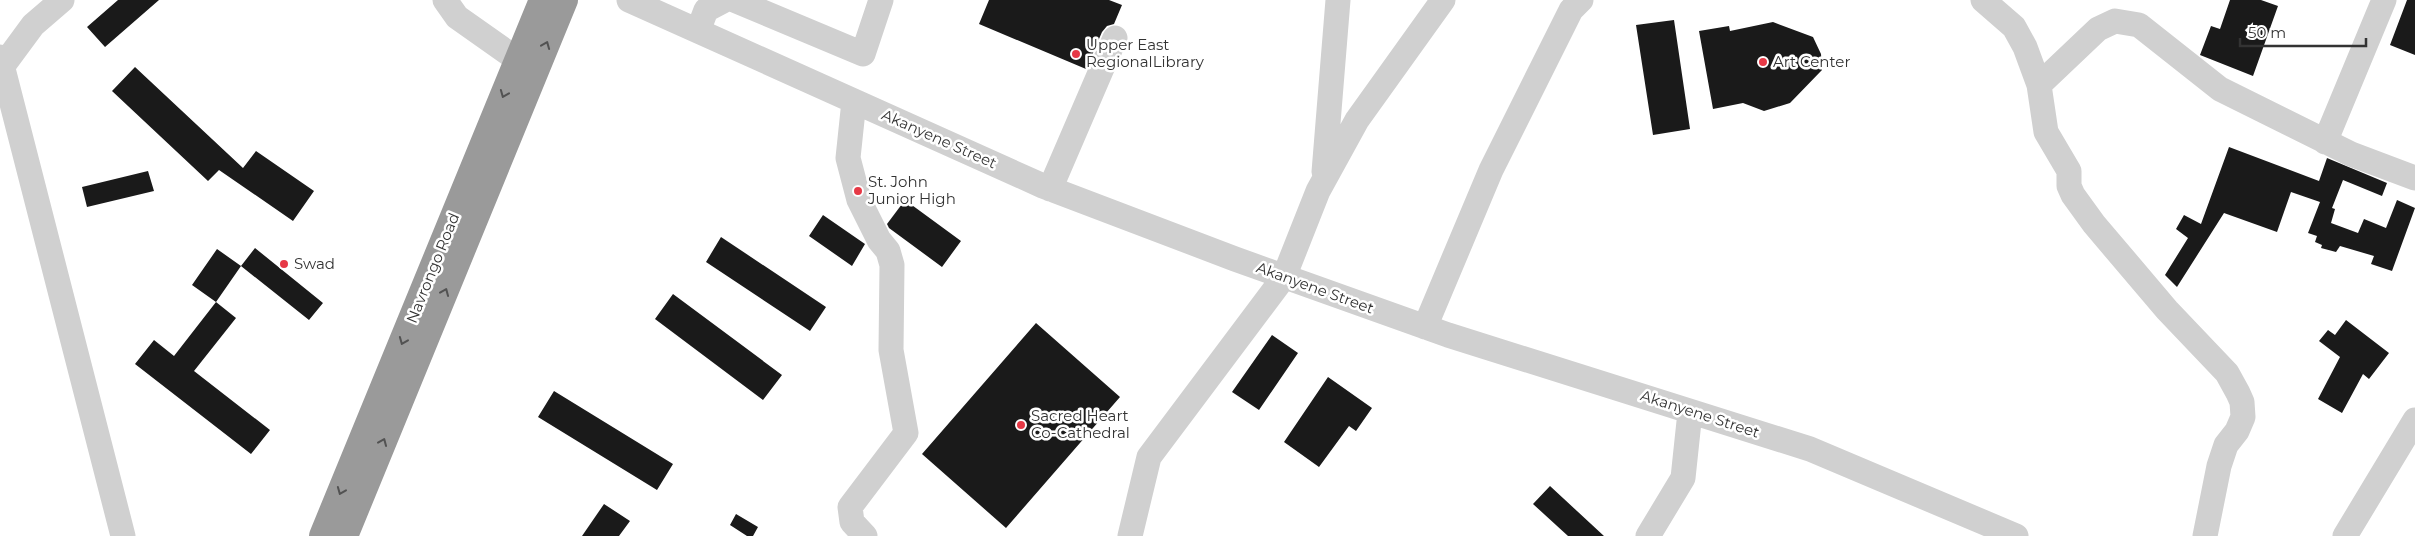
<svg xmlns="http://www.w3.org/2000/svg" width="2415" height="536" font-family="Montserrat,sans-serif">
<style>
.building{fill:#1a1a1a}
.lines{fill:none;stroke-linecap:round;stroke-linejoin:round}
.minor{stroke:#d0d0d0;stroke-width:25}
.highway{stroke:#9a9a9a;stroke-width:28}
.oneway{stroke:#525252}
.poi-dot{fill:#e63946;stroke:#fff;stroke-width:2}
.labels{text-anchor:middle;stroke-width:5;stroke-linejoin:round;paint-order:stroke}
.poi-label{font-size:15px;fill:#333;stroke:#fff;text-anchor:start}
.street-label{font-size:15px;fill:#333;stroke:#fff}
</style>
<rect width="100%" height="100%" fill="#fff"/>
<!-- building -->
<path class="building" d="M118,0h41l-54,47 -18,-20z
M989,0h120l13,5 -8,19 -7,2 -5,6 -16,37 -107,-45z
M2230,0h31l17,6 -25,70 -53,-21 11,-29 9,3z
M2407,0h8v55l-25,-10z
M1674,20l16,109 -37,6 -17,-110z
M1773,22l40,15 8,17 1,16 -32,33 -26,8 -21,-8 -30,6 -14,-78 30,-5 1,5z
M135,67l108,101 13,-17 58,40 -21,30 -74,-51 -11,11 -96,-90z
M2229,147l90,34 8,-23 60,25 -5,13 -39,-16 -11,28 3,1 -4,14 27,10 6,-14 22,9 11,-28 18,8 -23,63 -21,-7 3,-8 -34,-10 -4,6 -15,-4 1,-3 -7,-3 2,-6 -9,-3 12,-31 -29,-10 -14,40 -53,-19 -47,74 -12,-12 23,-37 -12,-9 8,-14 17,9z
M148,171l6,20 -67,16 -5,-20z
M905,200l56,41 -19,26 -53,-39 -2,-4z
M823,215l42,29 -13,22 -43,-30z
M721,237l105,70 -16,24 -104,-69z
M255,248l68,55 -14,17 -68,-54z
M217,249l24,17 -25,36 -24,-17z
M673,294l109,81 -19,25 -108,-81z
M216,302l20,16 -42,53 76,59 -19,24 -116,-90 19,-24 20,16z
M2346,320l43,33 -20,26 -6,-5 -21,39 -24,-14 22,-42 -21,-16 9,-11 7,5z
M1036,323l84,74 -114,131 -84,-74z
M1272,335l26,18 -39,57 -27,-18z
M1328,377l44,31 -16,23 -7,-5 -30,41 -35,-25z
M554,391l119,73 -16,26 -119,-73z
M1550,486l54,50h-36l-35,-32z
M604,504l26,17 -11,15h-37z
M736,514l22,13 -5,9h-6l-17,-11z"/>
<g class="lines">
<!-- minor -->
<path class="minor" d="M445,0l12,17 61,43
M629,0l414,186 192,73 213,76 362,114 206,87
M734,0l129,54 18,-54
M1983,0l31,27 11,20 14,38 7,47 23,39v15l4,9 21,29 73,86 60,63 11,20 4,9 1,15 -6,14 -11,14 -7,21 -14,70
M698,31l8,-21 19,-10
M0,57l123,479
M2,67l31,-42 29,-25
M2039,85l59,-56 17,-8 24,4 81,64 131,65 64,24
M854,101l-6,57 11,42 20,40 9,11 4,14 -1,85 15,83 -56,74 2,15 13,14
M2325,142l59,-142
M1324,172l14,-172
M1050,189l65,-151
M1425,327l66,-157 80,-160 10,-10
M1130,536l19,-79 135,-180 34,-86 39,-71 86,-120
M1648,536l35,-58 7,-66
M2345,536l70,-116"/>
<!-- highway -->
<path class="highway" d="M323,536l220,-536
M344,536l220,-536"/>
</g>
<!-- one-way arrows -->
<defs><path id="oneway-chevron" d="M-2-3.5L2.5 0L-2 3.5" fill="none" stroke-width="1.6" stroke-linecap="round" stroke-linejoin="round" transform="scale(1.25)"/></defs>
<g class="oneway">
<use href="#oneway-chevron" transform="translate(546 45) rotate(-68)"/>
<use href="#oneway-chevron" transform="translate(504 94) rotate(112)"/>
<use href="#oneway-chevron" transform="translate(445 292) rotate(-67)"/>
<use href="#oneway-chevron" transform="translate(403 341) rotate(112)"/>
<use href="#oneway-chevron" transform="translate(383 442) rotate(-67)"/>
<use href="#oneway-chevron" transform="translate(341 491) rotate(112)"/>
</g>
<!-- markers -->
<g class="poi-dot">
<circle cx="1076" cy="54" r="5"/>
<circle cx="1763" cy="62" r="5"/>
<circle cx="858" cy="191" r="5"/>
<circle cx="284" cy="264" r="5"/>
<circle cx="1021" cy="425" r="5"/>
</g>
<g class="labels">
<!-- poi labels -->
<g class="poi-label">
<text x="1086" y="50">Upper East<tspan x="1086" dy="17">RegionalLibrary</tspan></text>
<text x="1773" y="67">Art Center</text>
<text x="868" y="187">St. John<tspan x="868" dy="17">Junior High</tspan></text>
<text x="294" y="269">Swad</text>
<text x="1031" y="421">Sacred Heart<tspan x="1031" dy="17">Co-Cathedral</tspan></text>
</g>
<!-- street labels -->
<g class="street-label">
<text transform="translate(939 139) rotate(24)" y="5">Akanyene Street</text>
<text transform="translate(433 268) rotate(-68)" y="5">Navrongo Road</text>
<text transform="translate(1315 288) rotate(20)" y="5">Akanyene Street</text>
<text transform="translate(1700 414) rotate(18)" y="5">Akanyene Street</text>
</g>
</g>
<!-- scale -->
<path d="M2240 38v8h126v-8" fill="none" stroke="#333333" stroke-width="2.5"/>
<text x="2248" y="38" font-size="15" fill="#333333" stroke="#ffffff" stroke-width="4" paint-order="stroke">50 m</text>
</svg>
